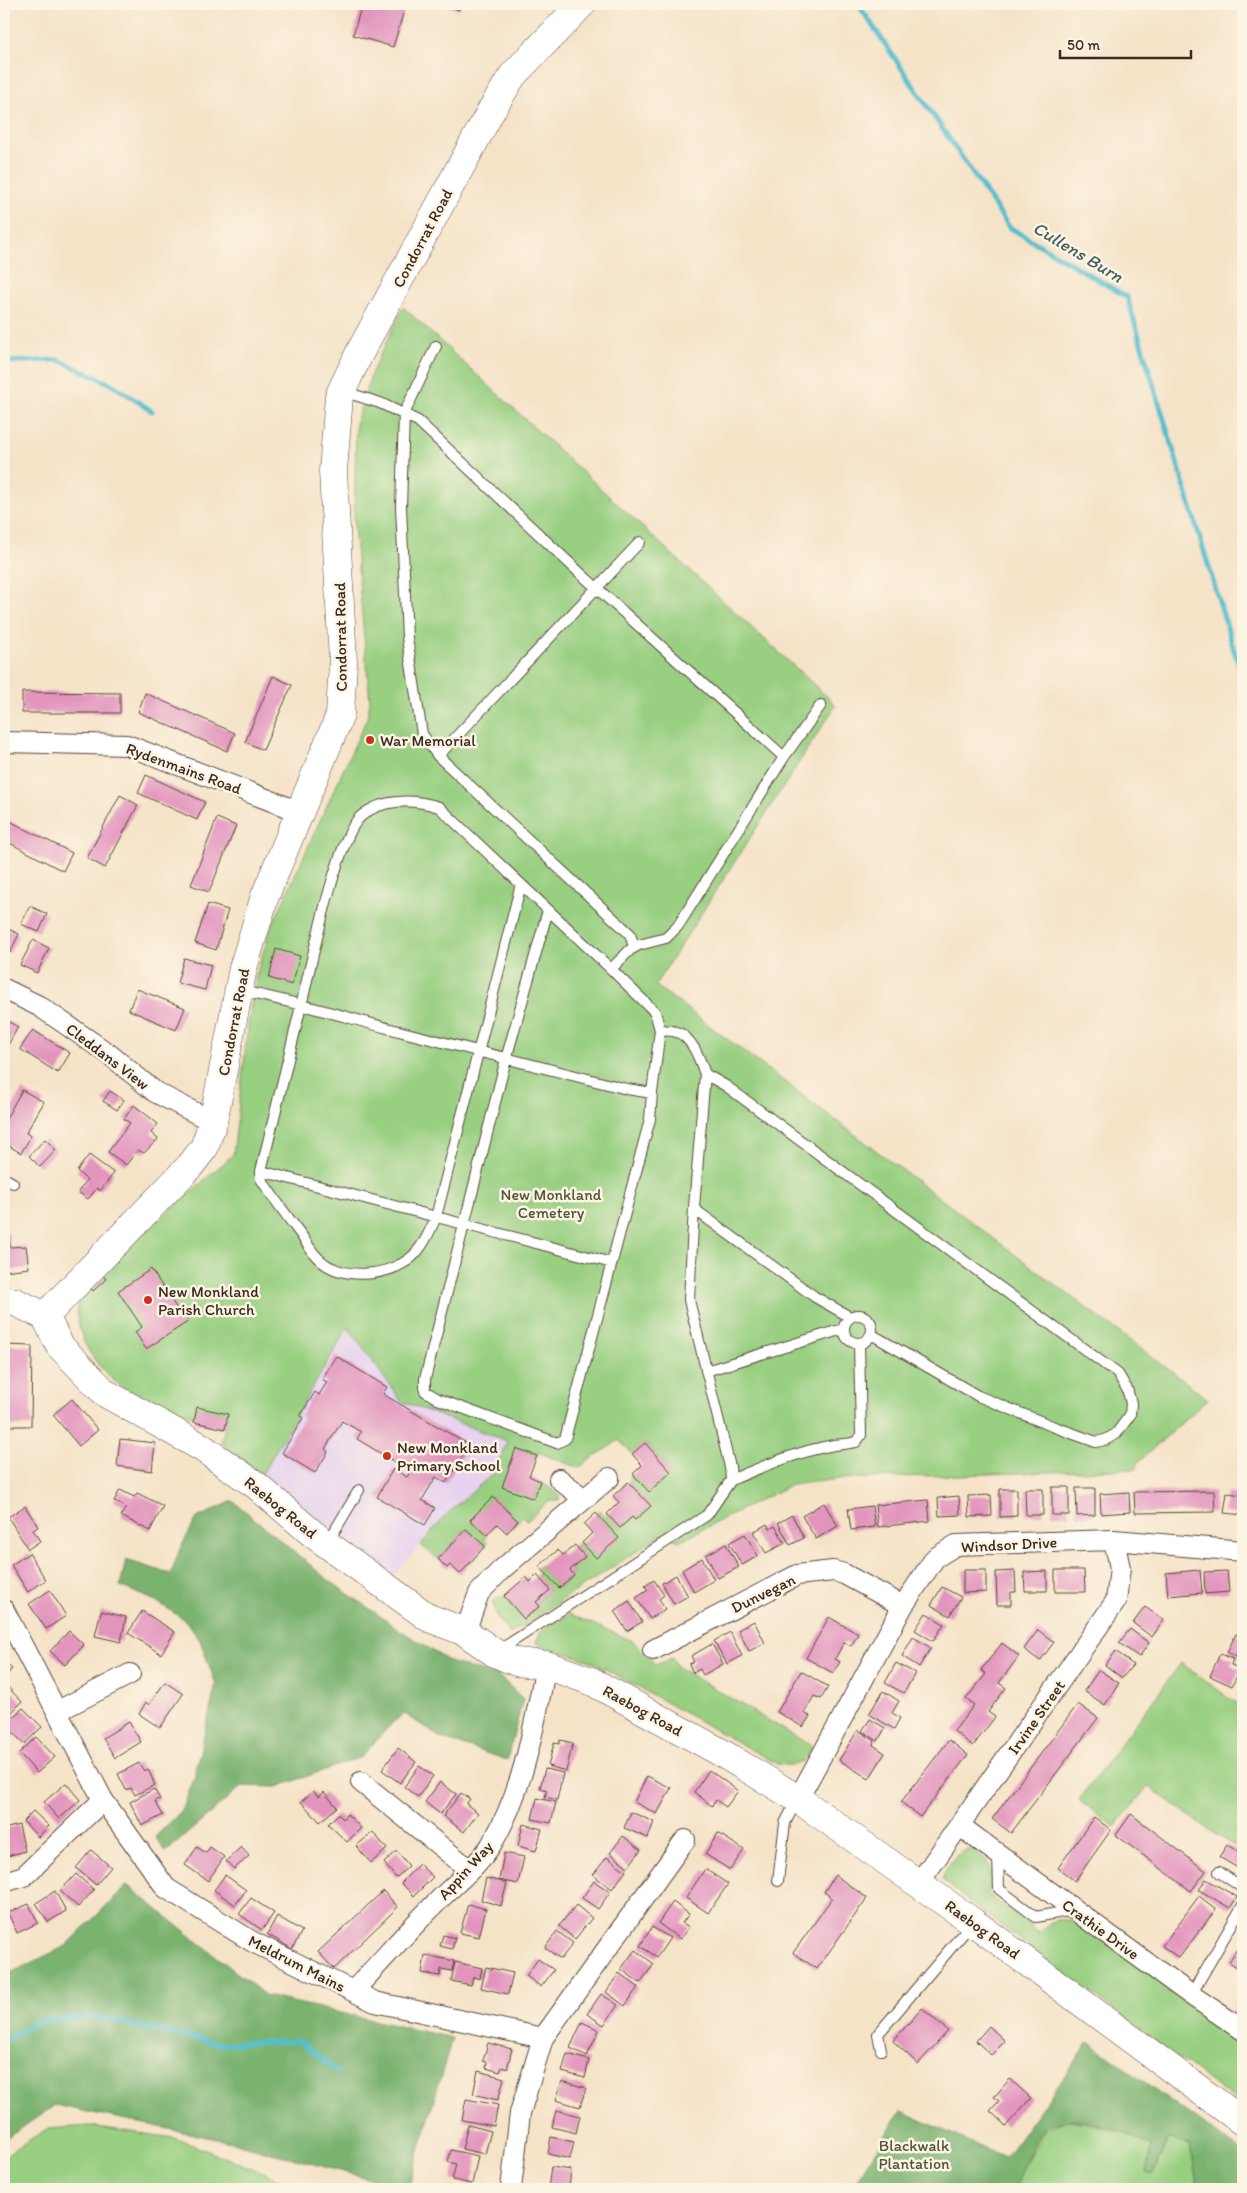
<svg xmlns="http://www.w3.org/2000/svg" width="1247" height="2193" font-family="Itim,sans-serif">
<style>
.built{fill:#e7d2ef}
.green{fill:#98cf81;stroke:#6a7c50}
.forest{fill:#7ab26f;stroke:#5a6e46}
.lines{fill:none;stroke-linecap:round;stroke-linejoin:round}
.stream{stroke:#51bdcd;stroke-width:5}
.building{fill:#e294bd}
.lane-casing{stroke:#574638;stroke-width:12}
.street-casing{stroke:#574638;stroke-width:22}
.secondary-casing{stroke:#574638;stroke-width:29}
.lane{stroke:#fff;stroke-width:10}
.street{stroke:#fff;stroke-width:20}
.secondary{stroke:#fff;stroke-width:28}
.poi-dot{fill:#c8321e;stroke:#fcf5e5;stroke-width:2}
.labels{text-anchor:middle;stroke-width:5;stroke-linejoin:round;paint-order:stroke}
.street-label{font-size:16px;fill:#3b2a1e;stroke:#fcf5e5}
.poi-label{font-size:16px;fill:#3b2a1e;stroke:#fcf5e5;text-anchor:start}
.park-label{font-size:16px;fill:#525337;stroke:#fcf5e5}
.water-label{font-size:18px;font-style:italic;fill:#435d5b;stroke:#fcf5e5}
</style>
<rect width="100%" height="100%" fill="#fcf5e5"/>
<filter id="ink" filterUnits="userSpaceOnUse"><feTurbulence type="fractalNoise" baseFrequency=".02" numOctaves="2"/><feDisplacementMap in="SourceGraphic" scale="10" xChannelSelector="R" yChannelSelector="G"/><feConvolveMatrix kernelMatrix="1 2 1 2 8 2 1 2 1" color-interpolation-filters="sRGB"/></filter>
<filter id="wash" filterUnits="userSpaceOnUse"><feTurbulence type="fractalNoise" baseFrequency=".0096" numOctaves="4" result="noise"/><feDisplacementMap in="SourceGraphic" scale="20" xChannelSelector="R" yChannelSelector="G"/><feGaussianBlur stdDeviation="1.12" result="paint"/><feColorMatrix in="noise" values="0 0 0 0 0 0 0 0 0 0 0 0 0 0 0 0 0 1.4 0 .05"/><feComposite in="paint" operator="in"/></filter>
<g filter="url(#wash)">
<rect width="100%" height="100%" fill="#f5e3c8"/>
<!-- built -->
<path class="built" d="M347,1327l54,74 106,40 -12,31 -48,42 -53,61 -132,-101z"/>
<!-- green -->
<path class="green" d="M403,307l433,398 -181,280 553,414 -72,65 1,5 -298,10 -49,6 -111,56 -16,-7 -153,100 -11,-14 -7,-18 12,-6 21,23 14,-13 -3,-4 14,-12 -13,-15 3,-2 -3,-4 2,-3 20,22 15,-13 -4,-5 15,-13 -10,-12 7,-2 14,15 23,-20 -23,-25 3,-3 5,6 3,-2 13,14 12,-11 3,3 15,-14 -22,-24 3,-3 -2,-2 4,-3 16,18 22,-20 -26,-29 -13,11 -13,-14 -41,28 -40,-16 -1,4 -21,-8 18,51 6,-18 19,14v6h-11l-21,20 -5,-4 -4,4 -26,-24 -21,23 16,15 -3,4 4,4 -3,3 -19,-17 -28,30 -17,-14 26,-31 48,-42 12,-31 -106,-40 -53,-74 -86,147 -41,-31 7,-29 -31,-7 -2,9c-19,-6 -40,-10 -58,-20 -32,-16 -64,-54 -59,-92 1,-7 5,-15 8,-21l147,-128 17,-145 6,-34 14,-46 97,-212 3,-16 -16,-176 2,-103 16,-51z
M569,1614l64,27 23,24 16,-7 6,9 135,80c-11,17 -14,20 -36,17l-186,-103 -55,-18 5,-12z
M1181,1663l62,45v143l-25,-15 -70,-50 -33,41 -36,-27z
M971,1849c19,10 26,24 16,44l52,40c16,-17 18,-15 41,-9l163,117v65l-279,-208 -22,-19c6,-15 12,-26 29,-30z
M1065,2119l54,10 32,17 -5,26 7,2 15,-36 23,8 7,43h-183l7,-21 22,-38z
M89,2126l85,12 91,35 36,16h-297v-33l43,-27z"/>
<!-- forest -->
<path class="forest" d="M233,1501l94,78 70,49 55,35 47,13 24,23 -16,61 -66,-22 -36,-24 -12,8 -32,35 -84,30 -35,-1 -76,66 -11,-15 27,-26 12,-32 22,-95 -16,-44 -15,-20 -29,-19 -36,-15 6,-26 45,14 9,-25 17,-31z
M127,1885l139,111 186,42 -44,151 -177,-47 -176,-37 -51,35v-164l62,-30z
M1089,2042l154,111v36h-45l-8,-43 -22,-8 -15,36 -7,-2 5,-26c-25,-13 -83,-41 -108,-16 -10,11 -23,45 -28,59h-164l50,-78 104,47z"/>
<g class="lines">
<!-- stream -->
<path class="stream" d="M858,4l151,223 118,70 113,373 3,6
M4,362l55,-2 54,25 39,26
M4,2041l36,-20 52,-5 129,28 78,-3 38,30"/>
</g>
<g id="blocks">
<!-- building -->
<path class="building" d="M362,4h44l-13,43 -40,-12z
M442,4h19l-2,6z
M273,676l19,9 -29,65 -18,-8z
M22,692l98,1v20h-98z
M145,693l90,40 -8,18 -89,-39z
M146,775l59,27 -8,18 -59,-27z
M120,795l18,10 -33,63 -18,-10z
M4,818l68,35 -9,18 -59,-31z
M217,818l19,8 -27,66 -18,-7z
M208,904l20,6 -12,40 -21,-7z
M30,906l17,8 -8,18 -18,-8z
M4,927l15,7 -9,19 -6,-3z
M33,940l16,8 -12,25 -17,-8z
M276,949l24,7 -8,29 -23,-7z
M184,958l27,7 -6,25 -28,-7z
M137,989l48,19 -9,22 -47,-20z
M4,1019l14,8 -14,25z
M33,1030l37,23 -12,20 -38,-24z
M22,1090l22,12 -18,31 5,3 -10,17 -17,-10v-21z
M110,1091l14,9 -7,10 -14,-9z
M134,1105l24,19 -7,9 7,6 -14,14 -6,-3 -12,15 -18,-13 22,-29 -6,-4z
M45,1139l11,11 -16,17 -11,-11z
M89,1155l25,18 -14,18 -3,-3 -9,11 -10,-7 9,-12 -10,-9z
M4,1232h4l2,15 16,-1 3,22 -25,3z
M151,1269l28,43 3,-2 7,11 -43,28 -11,-17 7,-5 -24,-36z
M99,1271l7,8 -13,12 -7,-8z
M4,1345l28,1 -1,80h-27z
M336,1356l51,31 -4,7 86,51 -23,38 -10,-6 -14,23 13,8 -10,17 -48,-28 16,-28 14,8 8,-13 -3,-2 -4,8 -51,-31 4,-7 -19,-11 -17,28 3,3 -13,21 -33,-20 21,-35 -3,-2 15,-24 4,3 8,-13 -5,-3z
M72,1399l26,31 -19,16 -26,-31z
M197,1407l31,7 -3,15 -31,-7z
M120,1439l35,4 -3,28 -35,-5z
M645,1443l26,29 -22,20 -16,-18 9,-9 -10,-11z
M516,1448l21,8 -8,20 11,5 -6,18 -32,-12z
M628,1482l23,24 -16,14 -3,-3 -12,11 -13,-14 12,-12 -6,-6z
M1052,1487h17v28h-17z
M1076,1488h19v27l-18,1z
M1000,1489h17v27l-17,1z
M1025,1489h18v26h-17z
M120,1490l14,7 3,-4 26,13 -13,25 -29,-15 5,-9 -12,-6z
M1214,1491l1,21 -80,1 -1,-21z
M1129,1492l1,20 -29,2 -1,-20z
M1227,1493l16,2v20l-19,-2z
M991,1495l1,21 -23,1 -1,-21z
M959,1496l1,19 -21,1 -1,-18z
M493,1497l25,24 -11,12 -10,-9 -10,11 -17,-15z
M928,1500l2,21 -52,6 -3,-22z
M824,1503l14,23 -22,13 -14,-23z
M25,1506l13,21 -5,3 7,11 -12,8 -20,-32z
M872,1506l3,21 -24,3 -3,-21z
M596,1513l23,25 -23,20 -14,-15 10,-10 -8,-9z
M792,1515l12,23 -14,7 -12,-22z
M767,1524l3,5 5,-3 10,17 -19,10 -13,-21z
M466,1529l19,17 -25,28 -10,-9 -3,3 -9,-9z
M745,1534l13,22 -16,9 -13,-22z
M726,1544l13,23 -21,11 -12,-23z
M575,1545l10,12 -15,13 4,5 -15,13 -20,-22 19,-16 5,5z
M29,1553l17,27 -18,12 -17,-27z
M702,1558l12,22 -20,12 -12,-22z
M963,1570h23v22l-23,1z
M1055,1570h29l1,22h-30z
M1200,1570l2,23 -34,3 -2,-23z
M1015,1571l1,21h-5v13h-14l-1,-33z
M1047,1571v20h-22l-1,-19z
M1227,1571l2,21 -24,2 -1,-22z
M537,1575l13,15 -14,12 4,4 -16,13 -20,-23 22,-19 4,5z
M676,1575l12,21 -14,8 -12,-21z
M654,1580l10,15 -5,4 6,10 -15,10 -14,-21 12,-8 -3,-4z
M942,1587l19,10 -11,19 -19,-11z
M50,1590l16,26 -20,13 -17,-25z
M629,1601l13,21 -15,9 -13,-20z
M1145,1607l19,13 -12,17 -19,-14z
M101,1611l25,6 -5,25 -26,-6z
M142,1611l33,21 -14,22 -33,-21z
M926,1613l18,11 -11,17 -18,-11z
M829,1617l29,17 -7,12 -7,-4 -9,17 5,3 -7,11 -27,-15z
M754,1621l11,22 -16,8 -11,-21z
M1130,1629l19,14 -10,14 -20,-14z
M1038,1630l16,12 -14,19 -16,-12z
M69,1631l15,14 -19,20 -15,-14z
M730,1632l12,24 -15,8 -13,-23z
M1236,1634l7,4v22l-16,-8z
M913,1637l18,11 -12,19 -17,-11z
M1002,1643l17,13 -20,27 7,5 -18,24 7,5 -22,29 -19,-15 20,-26 -8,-6 20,-25 -5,-4z
M712,1644l11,20 -20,11 -3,-6 -7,4 -4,-9 5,-2 -3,-6z
M1116,1651l17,14 -11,13 -17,-13z
M1220,1654l13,5 -2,6 9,4 -8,17 -22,-10z
M4,1660l8,9 -8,8z
M896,1663l19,10 -11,20 -19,-10z
M1099,1670l20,13 -14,22 -21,-14z
M801,1671l27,16 -7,12 -7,-3 -10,17 6,3 -7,11 -26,-15z
M165,1682l18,12 -23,34 -21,-14 7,-12 3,3z
M4,1683l18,19 -17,17 -1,-2z
M883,1691l16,10 -7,12 8,5 -6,11 -25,-15z
M1078,1704l20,14 -87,115 -19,-14z
M23,1708l19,19 -18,17 -19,-20z
M870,1719l15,9 -7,13 -16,-10z
M129,1722l12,20 -26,16 -12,-20z
M858,1730l17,11 -2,4 12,8 -16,26 -30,-19z
M36,1737l19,20 -18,16 -18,-20z
M560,1740l13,3 -7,28 -18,-5 6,-23 5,1z
M949,1740l19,15 -48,62 -19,-15z
M398,1748l18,14 -16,21 -18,-13z
M139,1763l5,8 4,-2 7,16 -20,10 -4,-7 -5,2 -8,-16z
M419,1766l14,10 -15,21 -14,-10z
M545,1769l18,4 -6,27 -12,-3 2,-7 -7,-2z
M709,1770l29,21 -12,16 -10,-7 -4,6 -18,-14z
M647,1776l24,12 -14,26 -23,-12z
M440,1782l16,12 -16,20 -15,-12z
M66,1783l14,17 -21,19 -15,-17z
M154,1789l6,10 -5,2 8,14 -21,11 -12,-24z
M313,1791l6,6 5,-5 13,15 -17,15 -19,-20z
M461,1793l9,6 -4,5 12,9 -14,19 -21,-16z
M537,1798l19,4 -5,21 -19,-4z
M33,1811l16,15 -11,11 -15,-16z
M631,1812l23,10 -6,16 -24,-10z
M338,1814l5,5 4,-5 14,14 -14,14 -19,-18z
M1131,1814l75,57 -15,20 -75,-56z
M1094,1817l17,13 -36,51 -17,-13z
M523,1824l19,5 -6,22 -18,-5z
M19,1825l6,26 -21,6v-28z
M373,1832l14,17 -16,14 -15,-17z
M718,1833l26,17 -14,20 -25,-16z
M623,1836l18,14 -13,17 -18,-14z
M1227,1845l16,9v17l-24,-14z
M197,1847l9,6 4,-6 14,10 -16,24 -23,-16z
M241,1847l8,9 -15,13 -8,-8z
M91,1850l20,17 -15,18 -20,-17z
M397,1851l12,15 -13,12 -12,-15z
M504,1853l20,4 -6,27 -19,-4z
M607,1857l19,14 -14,18 -19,-14z
M419,1864l14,13 -19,19 -13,-13z
M705,1869l23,15 -20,29 -22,-15z
M76,1874l18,16 -16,17 -18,-16z
M225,1875l21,15 -11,15 -21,-15z
M835,1875l32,23 -50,71 -24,-16 39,-55 -8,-6z
M486,1878l21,5 -6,23 -20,-6z
M1206,1879l31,18 -7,11 -31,-18z
M594,1881l16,11 -12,17 -16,-11z
M55,1891l11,20 -18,11 -12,-19z
M383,1891l15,16 -64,62 -16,-17z
M1199,1896l17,13 -37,49 -17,-12z
M251,1898l23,15 -12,17 -23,-16z
M673,1902l16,12 -7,9 7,4 -9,12 -22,-16z
M29,1904l9,19 -21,10 -9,-20z
M468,1904l18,5 -7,28 -19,-4z
M576,1905l16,13 -17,21 -16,-13z
M277,1916l25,15 -10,18 -25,-15z
M652,1927l18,11 -13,19 -17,-11z
M557,1931l16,12 -12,16 -16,-11z
M443,1935l12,3 -3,11 -12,-3z
M1237,1949l6,4v11l-3,5 -11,-7z
M635,1950l19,14 -14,19 -19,-14z
M425,1955l29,6 -2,10 -11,-2 -1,7 -18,-3z
M538,1959l16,11 -13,17 -15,-11z
M455,1962l27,6 -2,11 -7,-2 -2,8 -20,-4z
M486,1967l27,6 -5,21 -27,-6z
M619,1973l19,14 -13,19 -19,-14z
M601,1994l17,11 -14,20 -17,-11z
M922,2008l26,23 -30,33 -25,-23z
M582,2022l17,8 -12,26 -17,-8z
M989,2026l16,15 -14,14 -15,-14z
M488,2043l24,6 -5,20 -5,-2 -2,5 -14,-4 1,-6 -4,-1z
M567,2054l22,6 -4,18 -23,-6z
M478,2071l26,7 -6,22 -25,-6z
M1010,2079l21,19 -25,28 -16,-15 9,-10 -5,-4z
M562,2081l24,7 -6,19 -24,-7z
M466,2099l32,6 -4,21 -32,-6z
M556,2110l24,6 -4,17 -24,-6z
M468,2125l23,6 -6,23 -23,-5z
M551,2137l23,5 -4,17 -22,-5z
M451,2150l27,6 -6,28 -20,-4 4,-16 -8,-2z
M551,2167l20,3 -2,19h-21z"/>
</g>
</g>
<g filter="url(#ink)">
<use href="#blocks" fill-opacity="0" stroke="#574638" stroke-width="1"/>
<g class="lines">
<defs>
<path id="lane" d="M436,346l-32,68 -3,93 6,131 15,96 16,22
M342,391l38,12 38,18 162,152 204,184 -106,169 -12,12 -27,7 -9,5 -19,19
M784,757l37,-52
M548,910l-42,149 -81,320v12l13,8 119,44 8,-4 85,-320 2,-26
M634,947l-4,-13 -192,-178 202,-214
M239,991c50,9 99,24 148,37 80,21 160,41 240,61l25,4 8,-63 -5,-18 -44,-43 -172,-162c-25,-8 -58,-9 -79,10 -23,21 -50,152 -59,189l-40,165 351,92
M705,1074l21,12 392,288 9,15 4,14 -1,12 -14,19 -11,6 -9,2 -44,-16 -74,-30 -107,-62
M261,1171v8c12,18 25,36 38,53 6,8 11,18 18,25 22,25 73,20 96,-1 11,-11 17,-25 23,-39l85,-333
M4,1178l9,5
M694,1209l121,88 35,20
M844 1329a14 14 0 1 1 28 0a14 14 0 1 1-28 0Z
M706,1371l137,-42
M731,1480c33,-14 68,-29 103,-35 8,-1 14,-1 22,-3l5,-7 -2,-92
M328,1542l31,-52
M498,1651l209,-136 24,-35 -1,-13 -41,-167 5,-93 11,-133c-5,-14 -13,-38 -29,-42 -4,-2 -11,-1 -16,-2
M998,1855l1,34 37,28 37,-7
M1219,1872l24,16
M778,1881l7,-58 12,-23
M1191,1995l52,-90
M881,2050l-3,-16 94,-111"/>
<path id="street" d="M4,742l123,3 173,67
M4,989l35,17 70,48 46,38 58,30
M559,1479l25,20
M4,1610l99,190 63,88 87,54 122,60 168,36
M465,1632l14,-39 22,-23 108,-92
M653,1650l144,-75 36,-4 11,3 59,32
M58,1711l72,-37
M361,1782l109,88
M798,1799l105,-193 32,-48 21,-13 158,-5 129,11
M960,1826l231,169 52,35
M4,1882l20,-6 79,-76
M919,1883l197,-282 4,-33 -6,-28
M353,1991c28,-29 54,-60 83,-88 18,-19 41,-36 55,-58 33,-55 43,-119 55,-180
M511,2189l9,-76 23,-75 142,-198"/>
<path id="secondary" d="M4,1301l11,1 30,14
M45,1316l145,-150 14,-18 9,-26 30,-154 22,-72 75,-181 3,-53 -10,-191 6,-75 21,-44 132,-243 21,-34 69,-71
M45,1316l15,30 45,47 96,54 55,38 57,49 116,84 36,14 30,21 21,9 30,3 45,16 129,71 78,47 175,123 270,200"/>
</defs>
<!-- lane casing -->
<use href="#lane" class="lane-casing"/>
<!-- street casing -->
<use href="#street" class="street-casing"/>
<!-- secondary casing -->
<use href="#secondary" class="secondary-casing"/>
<!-- lane -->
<use href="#lane" class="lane"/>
<!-- street -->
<use href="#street" class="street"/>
<!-- secondary -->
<use href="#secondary" class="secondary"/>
</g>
</g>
<!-- markers -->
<g class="poi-dot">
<circle cx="370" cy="740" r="5"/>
<circle cx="148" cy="1300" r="5"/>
<circle cx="387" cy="1456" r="5"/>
</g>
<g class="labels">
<!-- street labels -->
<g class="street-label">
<text transform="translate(422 238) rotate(-62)" y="6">Condorrat Road</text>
<text transform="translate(340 637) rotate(-91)" y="6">Condorrat Road</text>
<text transform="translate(184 768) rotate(20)" y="6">Rydenmains Road</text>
<text transform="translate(233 1022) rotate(-79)" y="6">Condorrat Road</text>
<text transform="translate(108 1056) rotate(37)" y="6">Cleddans View</text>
<text transform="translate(281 1507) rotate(39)" y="6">Raebog Road</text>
<text transform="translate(1009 1544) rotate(-3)" y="6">Windsor Drive</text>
<text transform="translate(763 1593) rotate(-26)" y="6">Dunvegan</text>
<text transform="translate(643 1710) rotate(29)" y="6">Raebog Road</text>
<text transform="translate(1036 1717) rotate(-55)" y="6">Irvine Street</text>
<text transform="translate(465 1870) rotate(-48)" y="6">Appin Way</text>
<text transform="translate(983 1929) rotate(36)" y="6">Raebog Road</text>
<text transform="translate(1101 1929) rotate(36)" y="6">Crathie Drive</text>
<text transform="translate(297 1963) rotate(27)" y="6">Meldrum Mains</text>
</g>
<!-- poi labels -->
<g class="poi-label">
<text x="380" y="746">War Memorial</text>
<text x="158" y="1297">New Monkland<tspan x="158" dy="18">Parish Church</tspan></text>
<text x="397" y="1453">New Monkland<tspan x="397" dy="18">Primary School</tspan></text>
</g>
<!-- park labels -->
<g class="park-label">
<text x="551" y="1200">New Monkland<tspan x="551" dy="18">Cemetery</tspan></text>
<text x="914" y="2151">Blackwalk<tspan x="914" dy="18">Plantation</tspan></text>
</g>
<!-- water labels -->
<g class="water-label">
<text transform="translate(1078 252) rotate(31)" y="6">Cullens Burn</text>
</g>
</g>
<!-- margin -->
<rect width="1247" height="2193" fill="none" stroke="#fcf5e5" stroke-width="20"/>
<!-- scale -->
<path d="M1060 50v8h131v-8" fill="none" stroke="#3b2a1e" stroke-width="2.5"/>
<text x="1067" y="50" font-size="15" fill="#3b2a1e" stroke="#fcf5e5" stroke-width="4" paint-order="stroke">50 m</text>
</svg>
